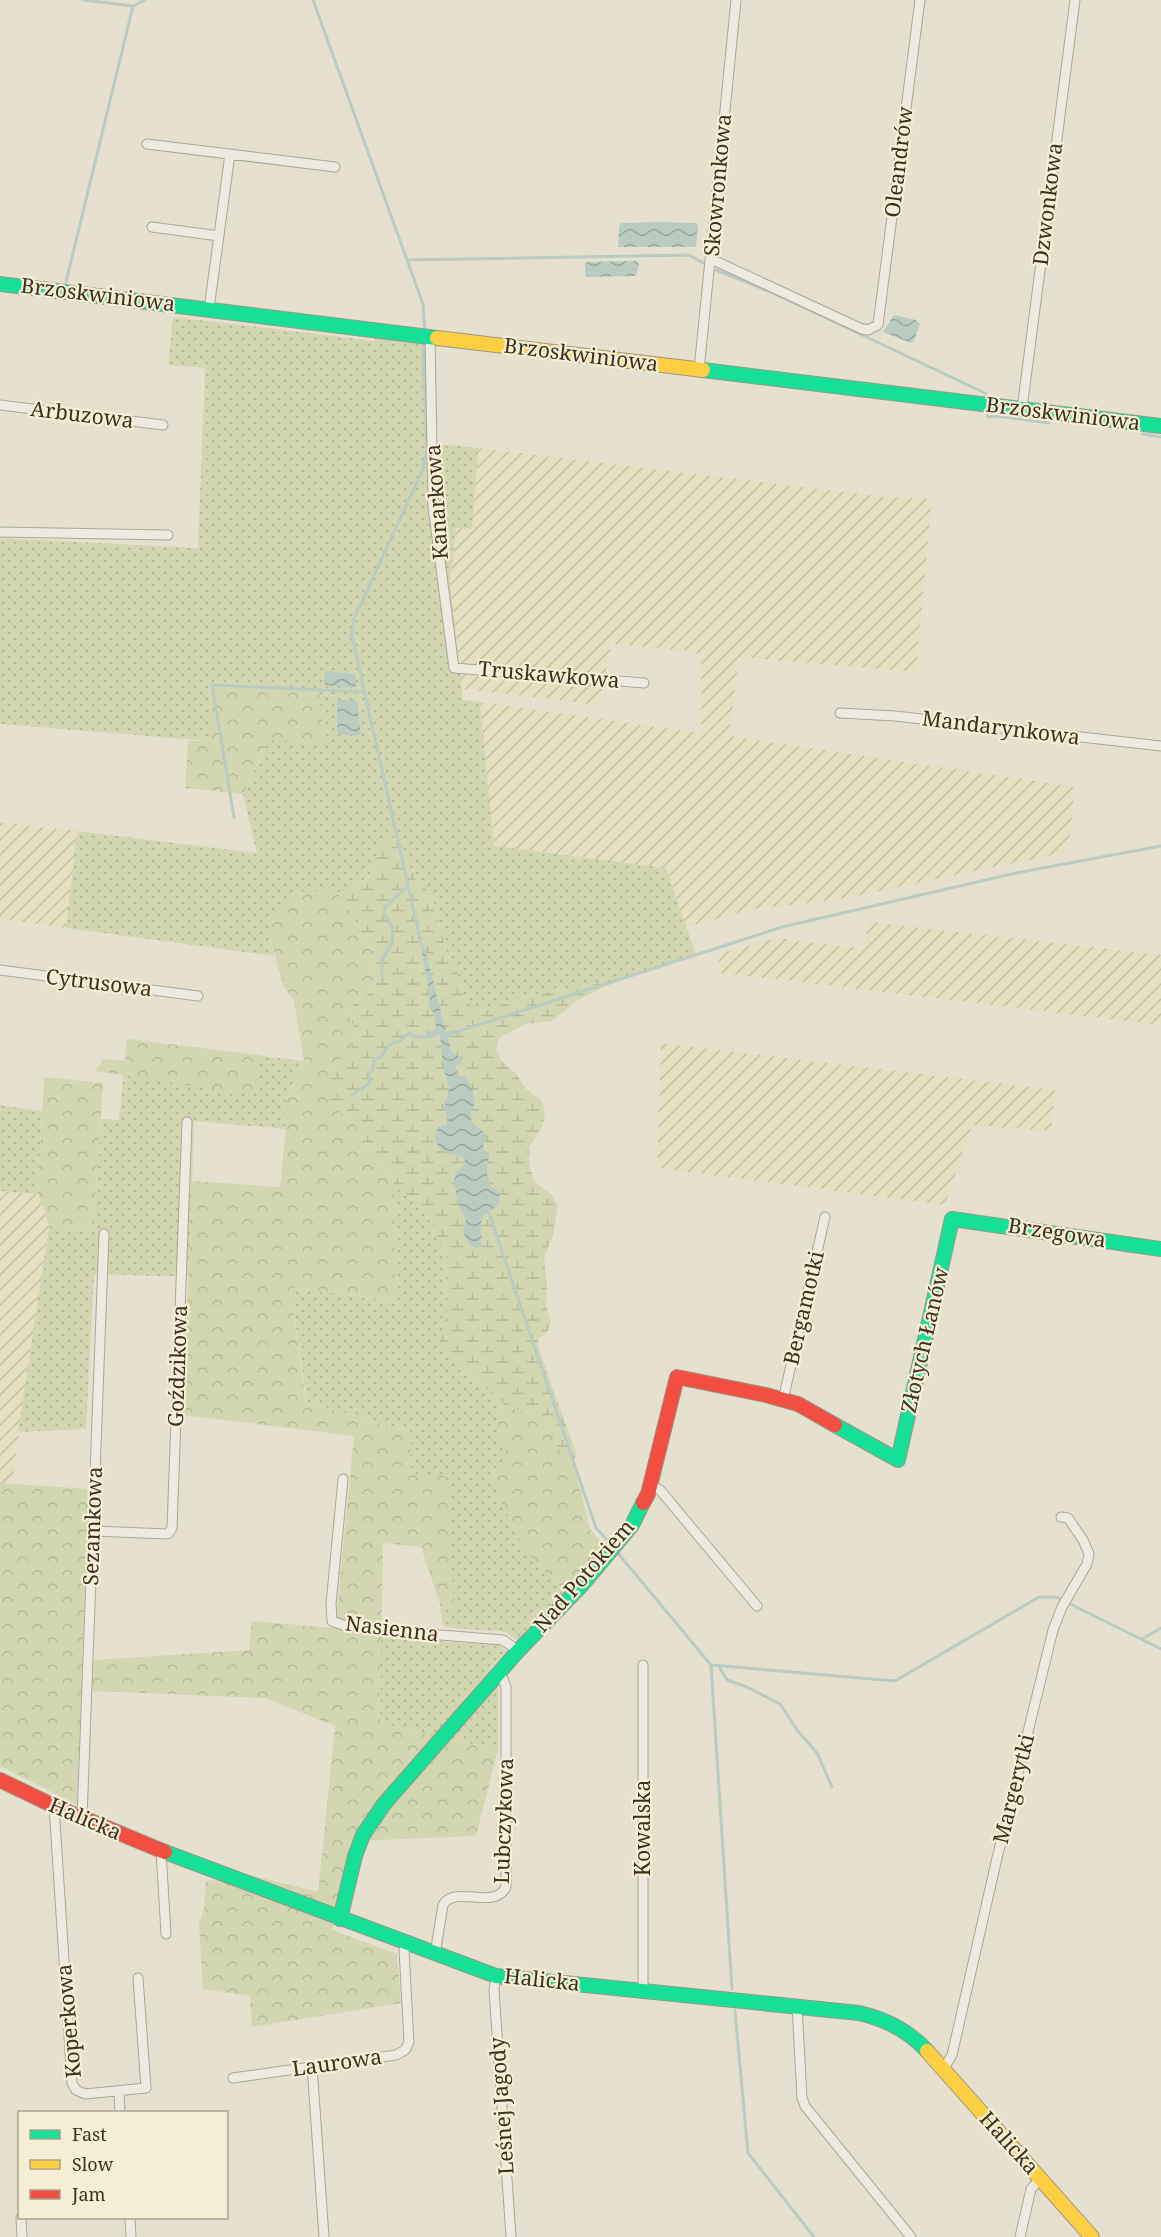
<svg xmlns="http://www.w3.org/2000/svg" width="1161" height="2237" font-family="'Noto Serif',serif">
<style>
.farmland{fill:url(#farmland-furrows)}
.grass{fill:url(#grass-dots)}
.forest{fill:url(#forest-crowns)}
.wetland{fill:url(#wetland-marsh)}
.water{fill:url(#water-waves)}
.lines{fill:none;stroke-linecap:round;stroke-linejoin:round}
.stream{stroke:#bacbc2;stroke-width:3}
.street-casing{stroke:#aba698;stroke-width:11}
.fast-casing{stroke:#9b9588;stroke-width:16}
.slow-casing{stroke:#9b9588;stroke-width:16}
.jam-casing{stroke:#9b9588;stroke-width:16}
.street{stroke:#eeeae0;stroke-width:9}
.fast{stroke:#16e098;stroke-width:14}
.slow{stroke:#ffcf43;stroke-width:14}
.jam{stroke:#f24e42;stroke-width:14}
.labels{text-anchor:middle;stroke-width:4.5;stroke-linejoin:round;paint-order:stroke}
.street-label{font-size:21px;fill:#3b2f1f;stroke:#f6efd6}
</style>
<defs>
<pattern id="farmland-furrows" width="10" height="10" patternUnits="userSpaceOnUse" patternTransform="scale(1.5)"><rect width="10" height="10" fill="#e5e0c0"/><path d="M-1 1l2-2M0 10L10 0M9 11l2-2" fill="none" stroke="#c5c0a5"/></pattern>
<pattern id="grass-dots" width="8" height="8" patternUnits="userSpaceOnUse" patternTransform="scale(1.5)"><rect width="8" height="8" fill="#d3d7b1"/><path d="M2 2h.1M6 6h.1" fill="none" stroke="#b6b998" stroke-width="1.8" stroke-linecap="round"/></pattern>
<pattern id="forest-crowns" width="20" height="18" patternUnits="userSpaceOnUse" patternTransform="scale(1.5)"><rect width="20" height="18" fill="#d3d7b1"/><path d="M2 6a3 3 0 1 1 6 0M12 15a3 3 0 1 1 6 0" fill="none" stroke="#b6b998"/></pattern>
<pattern id="wetland-marsh" width="20" height="14" patternUnits="userSpaceOnUse" patternTransform="scale(1.5)"><rect width="20" height="14" fill="#d3d7b1"/><path d="M1 5h8M5 5V1M11 12h8M15 12V8" fill="none" stroke="#b6b998"/></pattern>
<pattern id="water-waves" width="16" height="10" patternUnits="userSpaceOnUse" patternTransform="scale(1.5)"><rect width="16" height="10" fill="#bacbc2"/><path d="M0 5q4-4 8 0t8 0" fill="none" stroke="#98a59d"/></pattern>
</defs>
<rect width="100%" height="100%" fill="#e6e1cf"/>
<!-- farmland -->
<path class="farmland" d="M478,448l408,49 46,2 -16,173 -177,-15 -10,79 346,51 -7,65 -228,47 -92,11 -62,17 -20,-59 -172,-22 -14,-144 221,31v-79l-12,-3 -78,-7 -12,61 -137,-16 -12,-106 6,-55h16z
M0,822l77,9 -11,97 -66,-9z
M869,922l292,33v70l-447,-53 8,-19 56,-15 86,11z
M661,1043l394,47 -4,41 -79,-6 -27,80 -288,-37z
M0,1191l38,3 11,32 -37,257h-12z"/>
<!-- grass -->
<path class="grass" d="M173,317l202,24v-4l48,5 4,101 51,5 -6,81 -16,-1 -6,55 13,117 17,2 14,144 172,22 30,87 -74,24 -95,17 -36,13 -21,-4 -6,-6 -7,-28 -8,-12 -19,-67 -14,-11 -23,-41c-20,9 -13,19 -23,34 -7,11 -22,8 -31,19l-9,-3 -60,48 4,18 -208,-28 11,-97 180,22 -14,-59 26,-54 50,-50 -110,51 -209,-17v-186l198,10 7,-180 -37,-3z
M127,1039l177,22 -20,44 2,24 -92,-8 -5,156 -95,-3 -8,155 -68,3 31,-206 44,5 8,-112 18,1z
M0,1105l42,6 -4,83 -38,-3z
M394,1184l10,10 11,6 11,12 21,46 -2,36 4,13 -3,15 14,48 16,8 21,22 1,28 9,29 20,96 40,39 -50,49 -11,-9 -63,-5 -3,-23 14,2 -44,-132 1,-42 -104,-30 -17,-115 104,14z
M381,1637l118,8 7,6 -20,23 12,14v62l-118,-27z"/>
<!-- forest -->
<path class="forest" d="M212,685l107,5 6,54 -56,-4 -26,54 -58,-6 3,-47h21z
M330,890l9,3 2,9 8,7 25,44 2,13 -2,24 -20,13 -5,10 8,23 -6,12 -22,27 2,28 8,9 13,8 9,13 6,15 13,9 14,27 1,117 -105,-14 16,115 105,30 -1,42 37,2 7,131 -14,-3 -19,-57 -38,-4 -3,180 118,27 -22,86 -121,5 -23,89 65,24 4,49 -149,24 -2,-31 -47,-7 -4,-65 5,-15 2,-28 48,-5 64,16 17,-166 -70,-28 -173,-7 1,-31 156,-10 3,-29 83,7 19,-192 -171,-21 9,-234 88,6 6,-58 -2,-24 20,-44 -10,-60 -11,-16 -13,-47 -1,-18 23,-28z
M127,1039l132,16 -5,40 -159,-24 9,-12 21,2z
M44,1077l59,6 -10,148 -44,-5 -11,-32z
M497,1400l14,8 32,10 14,28 17,18 16,65 16,19 -39,44 -40,-39 -16,-29 -21,-50 17,-17 -9,-29z
M0,1483l89,6 -12,316 -77,-39z"/>
<!-- wetland -->
<path class="wetland" d="M396,834l20,47 14,11 19,67 8,12 7,28 6,6 21,4 36,-13 95,-17 -43,20 -27,22 -26,3 -27,14 -3,11 5,11 15,14 10,15 15,11 2,5 2,11 -3,11 -12,19 -1,19 6,17 16,12 7,11 -5,31 -9,22 3,26 -1,21 5,18 -4,10 -9,6 1,10 37,104 -2,11 -17,-18 -14,-28 -32,-10 -14,-8 -21,-22 -16,-8 -12,-16 -7,-14 7,-33 -3,-13 2,-36 -7,-15 -14,-31 -11,-12 -11,-6 -10,-10 -14,-27 -13,-9 -6,-15 -9,-13 -13,-8 -8,-9 -3,-11 1,-17 22,-27 6,-12 -8,-23 5,-10 20,-13 2,-24 -2,-13 -25,-44 -8,-7 -2,-9c9,-12 15,-7 26,-13 10,-5 9,-21 14,-30 5,-8 13,-9 17,-16z"/>
<!-- water -->
<path class="water" d="M660,222l36,1 2,2 -2,22h-78l1,-21 2,-3z
M636,261l3,3 -2,10 -2,2 -47,1 -3,-2v-12l2,-1z
M894,315l22,5 4,4 -6,17 -3,2 -28,-11z
M328,671l27,3 1,13 -6,1 -24,-3 -2,-3 1,-10z
M337,700h15l5,2 4,33h-21l-3,-3z
M419,938l6,11 21,83 11,-2 -9,9 4,14 10,6v4l-7,3 4,10h6c8,11 14,26 5,38l2,8 14,12v6l-3,4 1,6 5,3c-1,17 -5,16 2,34l7,3 2,8 -4,10 -4,1 -3,5 -5,1c-6,11 -1,21 -3,32l-6,1 -5,-3 -7,-12 3,-14 -8,-15 -4,-24 2,-8 9,-8 -1,-6c-17,-8 -22,1 -30,-22l4,-8 9,-5v-7l-3,-7 5,-21 -6,-22 -3,-31 -10,4 -10,-1 16,-10 -2,-14 -5,-7 1,-12z"/>
<g class="lines">
<!-- stream -->
<path class="stream" d="M84,0l49,6
M313,0l110,304 2,28
M407,260l282,-5 14,8
M716,270l57,23 212,100 4,5
M66,282l67,-276 12,-6
M987,413l1,4 10,-1 51,7
M1143,434l18,3
M234,817l-22,-132 152,7
M420,939l-68,-303 2,-17 69,-150 4,-20 -4,-107
M382,976v-16l10,-17 1,-14 -9,-16 1,-6 23,-21
M450,1034l332,-107 234,-54 145,-27
M352,1095l18,-12 -1,-9 4,-4 1,-10 7,-3 5,-8 8,-7 6,-1 9,-8 6,4 8,-1
M489,1213l107,315 13,14
M617,1552l94,113 21,324
M1142,1639l19,-11
M711,1665l184,16 144,-84h17l105,52
M718,1665l9,15 20,7 33,17 17,26 20,23 15,34
M735,2011l13,142 66,84"/>
<defs>
<path id="street" d="M147,144l188,23
M152,227l67,9
M711,259l151,70 6,1 10,-5 42,-325
M209,309l21,-155
M430,336l3,171 21,161 190,15
M699,370l37,-370
M0,405l163,20
M1022,409l53,-409
M0,532l168,3
M840,713l55,3 266,30
M0,970l198,26
M783,1400l42,-183
M343,1479l-12,125 1,17 11,4 48,6 112,9 15,11
M651,1484l9,6 97,116
M92,1531l76,3 4,-6 15,-406
M643,1665v325
M54,1806l18,277 4,7 9,4 61,-6 -8,-110
M82,1818l22,-584
M161,1851l5,83
M435,1954l8,-49c13,-21 51,6 63,-18v-200l-3,-8 -5,-6
M496,1976l-2,14 17,247
M797,2006l5,92 3,8 106,131
M312,2066l12,171
M943,2070l9,-15 45,-197 56,-228 9,-23 25,-43 2,-10 -6,-14 -15,-22 -7,-1
M233,2078l163,-23 9,-5 4,-8 -5,-92 2,-7
M119,2092l1,20
M21,2218l1,19
M130,2218l1,19
M1020,2237l11,-48 10,-11"/>
<path id="fast" d="M0,284l437,54
M703,370l458,56
M835,1425l63,35 54,-241 209,30
M165,1852l331,124 363,37c26,6 50,18 68,38
M340,1919l15,-63 8,-21 21,-31 134,-153 63,-65 51,-61 11,-22"/>
<path id="slow" d="M437,338l266,32
M927,2051l165,186"/>
<path id="jam" d="M643,1503l5,-9 29,-117 89,18 32,9 37,21
M0,1780l54,26 111,46"/>
</defs>
<!-- street casing -->
<use href="#street" class="street-casing"/>
<!-- fast casing -->
<use href="#fast" class="fast-casing"/>
<!-- slow casing -->
<use href="#slow" class="slow-casing"/>
<!-- jam casing -->
<use href="#jam" class="jam-casing"/>
<!-- street -->
<use href="#street" class="street"/>
<!-- fast -->
<use href="#fast" class="fast"/>
<!-- slow -->
<use href="#slow" class="slow"/>
<!-- jam -->
<use href="#jam" class="jam"/>
</g>
<g class="labels">
<!-- street labels -->
<g class="street-label">
<text transform="translate(899 162) rotate(-83)" y="7">Oleandrów</text>
<text transform="translate(718 185) rotate(-85)" y="7">Skowronkowa</text>
<text transform="translate(1048 204) rotate(-83)" y="7">Dzwonkowa</text>
<text transform="translate(98 295) rotate(7)" y="7">Brzoskwiniowa</text>
<text transform="translate(581 355) rotate(7)" y="7">Brzoskwiniowa</text>
<text transform="translate(1063 414) rotate(7)" y="7">Brzoskwiniowa</text>
<text transform="translate(82 415) rotate(7)" y="7">Arbuzowa</text>
<text transform="translate(437 502) rotate(-94)" y="7">Kanarkowa</text>
<text transform="translate(549 675) rotate(5)" y="7">Truskawkowa</text>
<text transform="translate(1001 728) rotate(7)" y="7">Mandarynkowa</text>
<text transform="translate(99 983) rotate(7)" y="7">Cytrusowa</text>
<text transform="translate(1057 1233) rotate(9)" y="7">Brzegowa</text>
<text transform="translate(804 1308) rotate(-77)" y="7">Bergamotki</text>
<text transform="translate(925 1340) rotate(-77)" y="7">Złotych Łanów</text>
<text transform="translate(178 1366) rotate(-88)" y="7">Goździkowa</text>
<text transform="translate(93 1526) rotate(-88)" y="7">Sezamkowa</text>
<text transform="translate(584 1576) rotate(-49)" y="7">Nad Potokiem</text>
<text transform="translate(392 1629) rotate(7)" y="7">Nasienna</text>
<text transform="translate(1014 1789) rotate(-76)" y="7">Margerytki</text>
<text transform="translate(85 1819) rotate(23)" y="7">Halicka</text>
<text transform="translate(504 1821) rotate(-88)" y="7">Lubczykowa</text>
<text transform="translate(643 1828) rotate(-90)" y="7">Kowalska</text>
<text transform="translate(542 1980) rotate(6)" y="7">Halicka</text>
<text transform="translate(69 2021) rotate(-95)" y="7">Koperkowa</text>
<text transform="translate(337 2063) rotate(-8)" y="7">Laurowa</text>
<text transform="translate(502 2106) rotate(-94)" y="7">Leśnej Jagody</text>
<text transform="translate(1009 2143) rotate(48)" y="7">Halicka</text>
</g>
</g>
<!-- legend -->
<rect x="18" y="2111" width="210" height="108" fill="#f6efd6" stroke="#aba28d" stroke-width="1.5"/>
<rect x="30" y="2130" width="30" height="9" fill="#16e098" stroke="#aba28d" stroke-width="1.5"/>
<text x="72" y="2141" font-size="18" fill="#3b2f1f">Fast</text>
<rect x="30" y="2160" width="30" height="9" fill="#ffcf43" stroke="#aba28d" stroke-width="1.5"/>
<text x="72" y="2171" font-size="18" fill="#3b2f1f">Slow</text>
<rect x="30" y="2190" width="30" height="9" fill="#f24e42" stroke="#aba28d" stroke-width="1.5"/>
<text x="72" y="2201" font-size="18" fill="#3b2f1f">Jam</text>
</svg>
